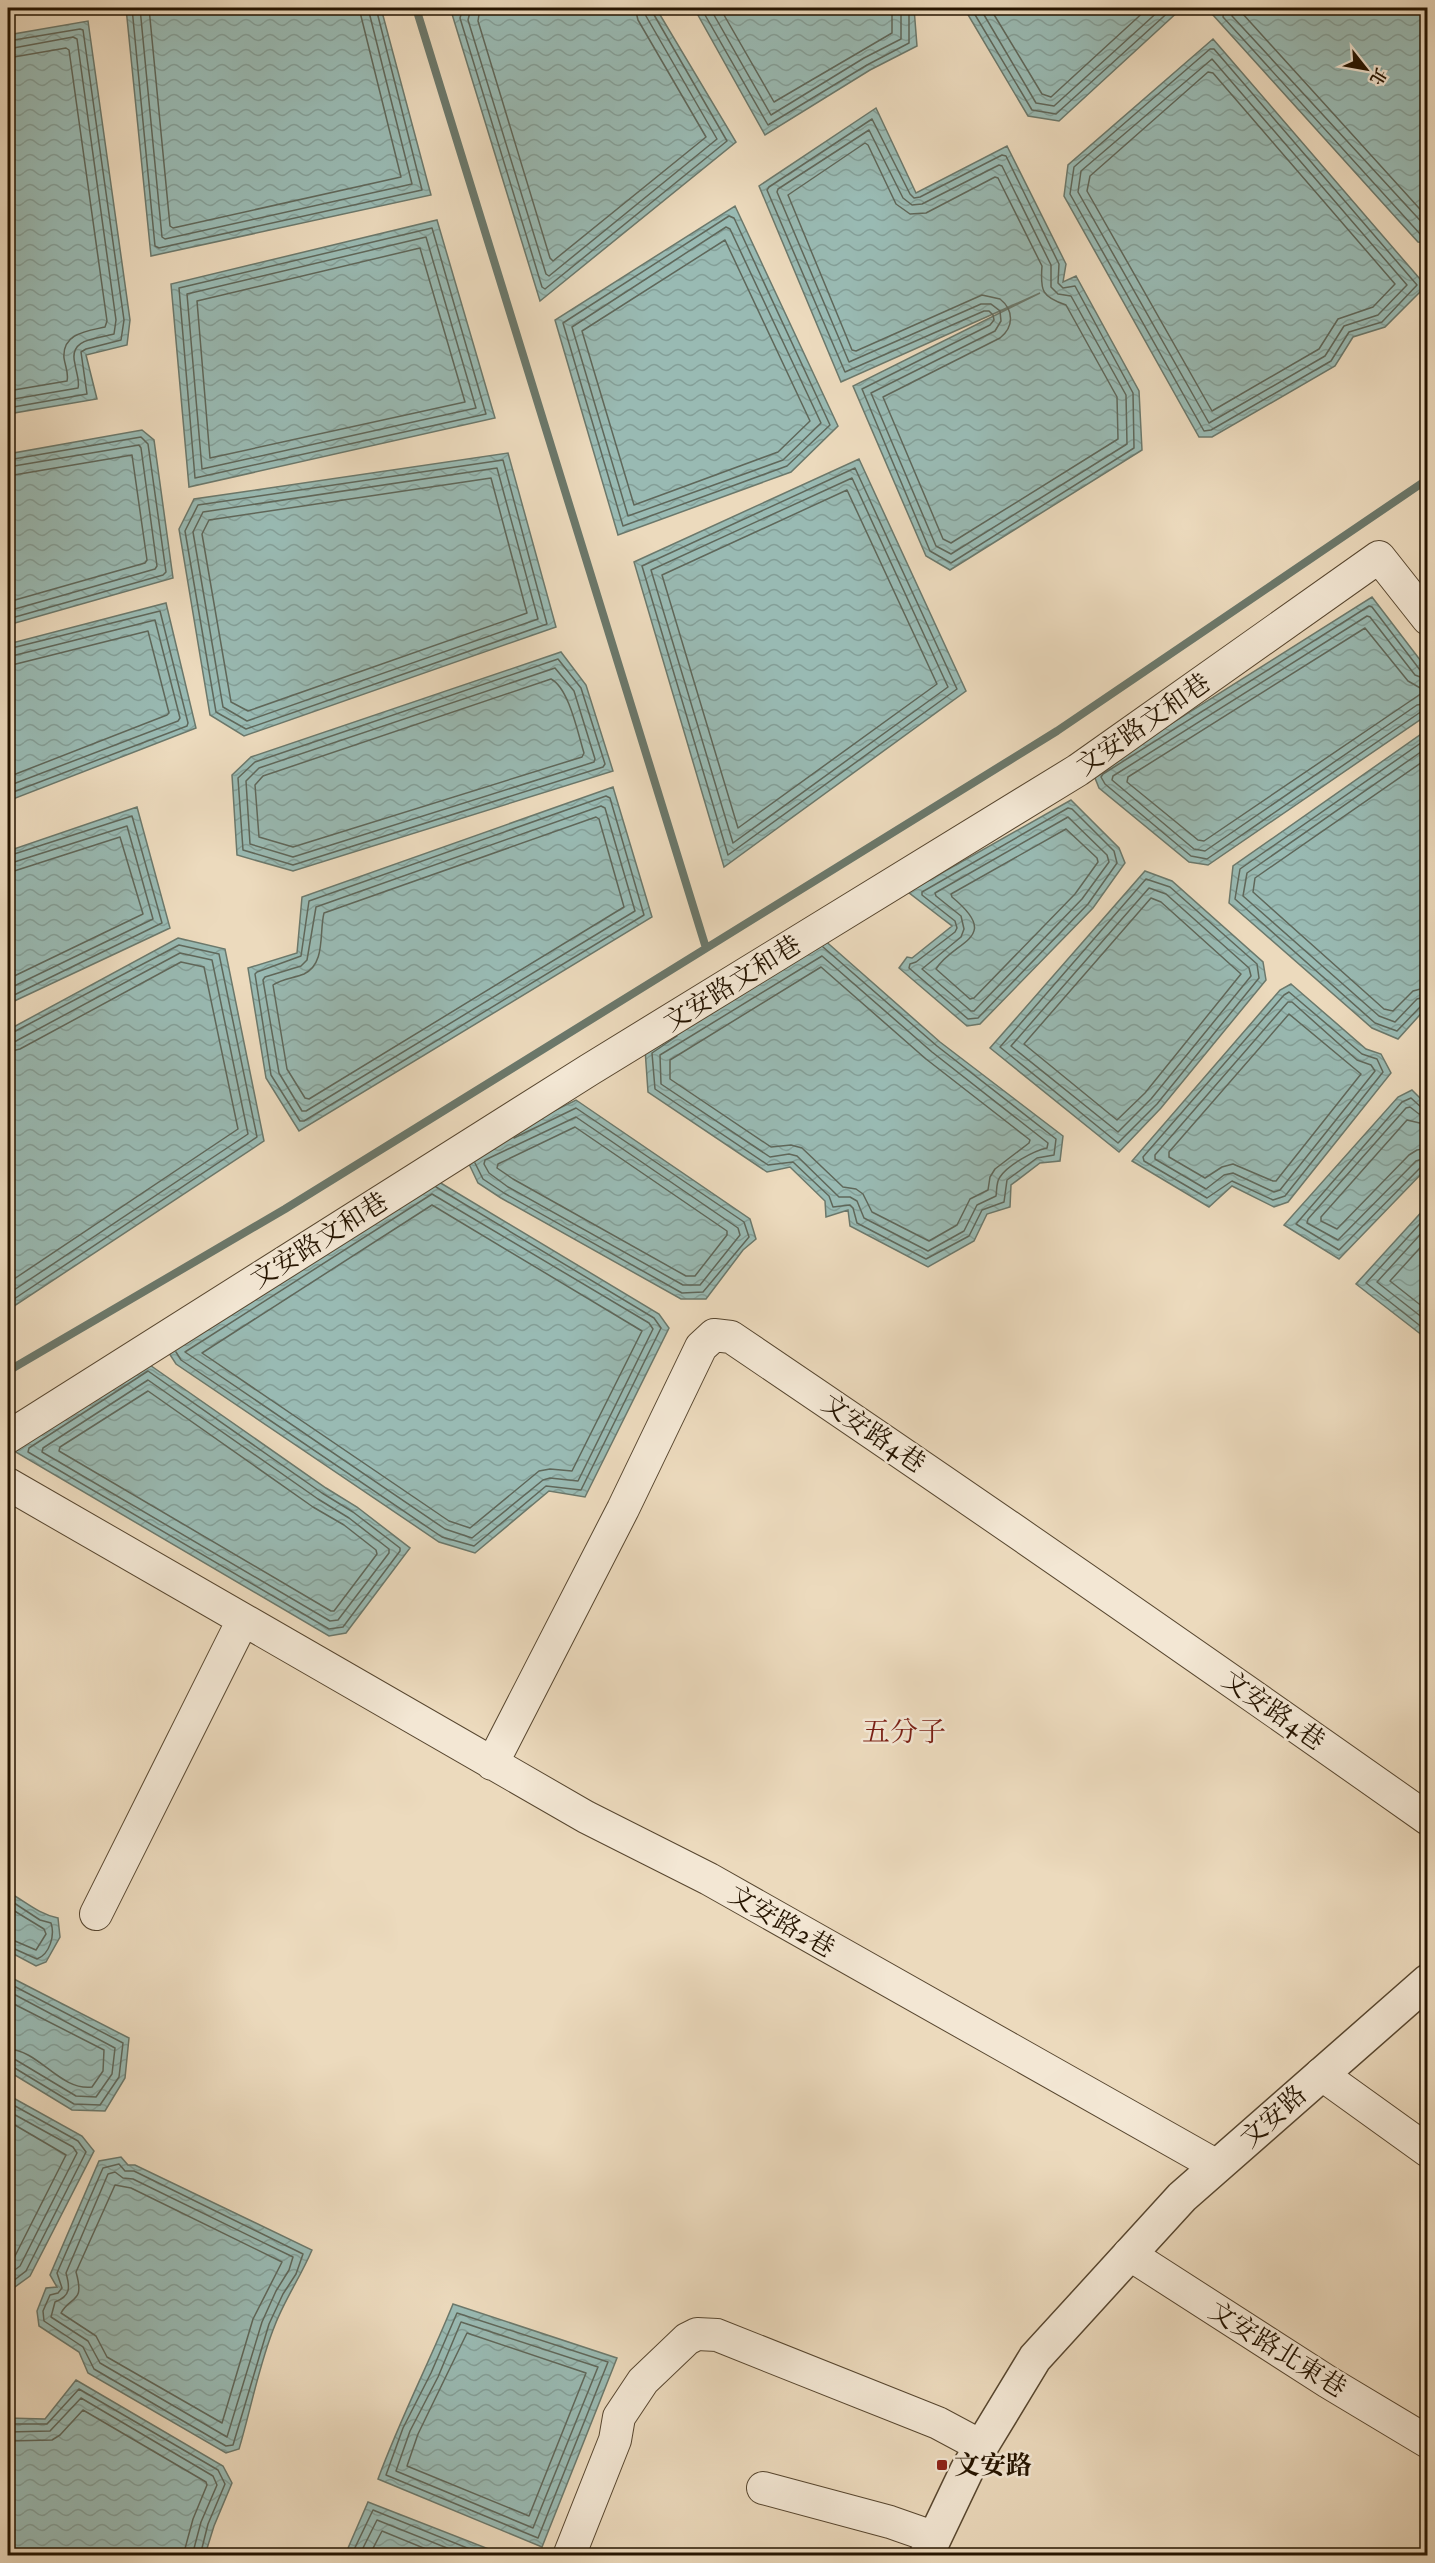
<svg xmlns="http://www.w3.org/2000/svg" width="1435" height="2563" font-family="'IM FELL Double Pica','Noto Serif TC',serif">
<style>
.water{fill:url(#water-waves);stroke:#6b786b;stroke-width:1.5}
.lines{fill:none;stroke-linecap:round;stroke-linejoin:round}
.shore{stroke:#5f675a;stroke-width:1.5}
.stream{stroke:#6b786b;stroke-width:8}
.minor-casing{stroke:#57462f;stroke-width:34}
.tertiary-casing{stroke:#57462f;stroke-width:36}
.minor{stroke:#f3e7d4;stroke-width:32}
.tertiary{stroke:#f3e7d4;stroke-width:33}
.poi-dot{fill:#8f2418;stroke:#f3e7d4;stroke-width:2}
.labels{text-anchor:middle;stroke-width:5;stroke-linejoin:round;paint-order:stroke}
.street-label{font-size:26px;fill:#251400;stroke:#f3e7d4}
.poi-label{font-size:26px;font-weight:bold;fill:#251400;stroke:#f3e7d4;text-anchor:start}
.quarter-label{font-size:28px;fill:#7a1f14;stroke:#f3e7d4}
</style>
<defs>
<pattern id="water-waves" width="16" height="10" patternUnits="userSpaceOnUse" patternTransform="scale(1.5)"><rect width="16" height="10" fill="#99bab3"/><path d="M0 5q4-4 8 0t8 0" fill="none" stroke="#849f98"/></pattern>
</defs>
<rect width="100%" height="100%" fill="#ecdabd"/>
<filter id="stains"><feTurbulence type="fractalNoise" baseFrequency=".00333" numOctaves="4"/><feColorMatrix values="0 0 0 0 .2 0 0 0 0 .09 0 0 0 0 .02 0 0 0 .5 -.17"/></filter>
<radialGradient id="worn" r=".72"><stop offset=".6" stop-color="#630" stop-opacity="0"/><stop offset="1" stop-color="#630" stop-opacity=".3"/></radialGradient>
<!-- water -->
<path class="water" d="M126,8h255l50,187 -280,61z
M461,8h195l80,134 -196,159 -88,-287z
M694,8h220l3,38 -47,24 -105,65z
M964,8h218l-123,113 -31,-5z
M1221,8h199l7,7v228l-9,-1 -205,-227z
M88,21l42,299 -3,25 -41,10 11,44 -89,15v-379z
M1213,39l213,247 -41,41 -32,10 -18,29 -123,71h-13l-135,-241 4,-31z
M876,108l40,85 91,-47 59,118 -3,18 13,-6 63,115 3,59 -192,120 -24,-14 -73,-170 187,-93 -199,89 -82,-196z
M735,206l103,220 -47,46 -173,63 -63,-215z
M437,220l58,198 -306,69 -18,-203z
M142,430l12,10 19,138 -165,47v-171z
M508,453l48,174 -312,109 -34,-21 -31,-186 15,-30z
M859,459l107,232 -242,176 -90,-305z
M1372,597l55,72v46l-219,150 -19,-3 -90,-74 -6,-15z
M166,603l30,125 -188,73v-157z
M561,652l25,33 27,86 -320,100 -56,-16 -5,-80 19,-18z
M1427,730v277l-29,32 -26,-11 -143,-125 4,-37z
M613,787l39,130 -353,214 -33,-53 -18,-110 49,-15 5,-56z
M1071,800l48,48 6,15 -32,45 -113,116 -13,2 -68,-58 8,-11 5,1 40,-32 -44,-34z
M137,807l33,121 -162,76v-153z
M1145,871l27,10 91,81 3,18 -105,128 -42,44 -129,-104z
M178,938l47,11 39,192 -256,169v-280z
M822,938l118,104 123,94 -3,25 -20,2 -29,22 -1,22 -23,7 -13,27 -46,26 -78,-41 -2,-16 -22,7 -1,-16 -35,-34 -23,5 -119,-80 -3,-43z
M1291,984l75,65 15,5 10,19 -103,129 -14,5 -42,-21 -23,21 -77,-46 148,-171z
M1412,1090l15,15v63l-88,91 -55,-34 114,-128z
M576,1100l174,119 6,20 -13,11 -37,49h-25l-180,-101 -23,-15 -9,-19 -12,-5z
M439,1182l220,132 10,14 -84,169 -36,-6 -74,62 -36,-11 -263,-178 -11,-17z
M1427,1206v133l-71,-55z
M147,1363l179,125 31,19 53,41 -64,85 -17,3 -315,-185z
M8,1892c17,9 30,22 50,26l2,19 -14,25 -10,4 -28,-15z
M8,1976l121,62 -4,40 -20,33 -33,-1 -64,-39z
M8,2095l74,41 12,15 -64,125 -22,16z
M121,2157l7,8h7l177,85c-11,26 -27,49 -37,75 -16,39 -24,84 -36,124l-13,4 -138,-80 -9,-21 -40,-26 -2,-15 9,-23 11,-1 -7,-12 49,-114z
M453,2304l164,54 -75,189 -164,-68c22,-60 51,-116 75,-175z
M76,2380l147,86 9,17 -18,43 -9,29h-197v-137l37,1z
M368,2502l136,53h-159z"/>
<g class="lines">
<!-- shore -->
<path class="shore" d="M132,8l23,238 4,2 263,-58 -46,-182
M140,8l22,229 3,2 247,-55 -44,-176
M149,8l21,218 3,2 228,-51 -42,-169
M463,8l-3,10 82,269 3,2 182,-148 -74,-128 -1,-5
M471,8l-3,12 78,254 3,2 168,-137 -71,-123 -2,-8
M480,8l-2,13 72,237 3,3 153,-124 -68,-117 -3,-12
M701,8l67,117 99,-60 42,-22v-35
M710,8l61,107 93,-57 37,-19v-31
M720,8l54,94 118,-69v-25
M971,8l61,102 24,4 117,-106
M980,8l56,95 18,3 108,-98
M990,8l52,86 9,3 97,-89
M1224,8l-1,9 198,218 7,2
M1232,8v8l196,213
M1241,8l1,5 186,205
M8,41l72,-12 3,1 41,290 -3,20 -35,9 -5,3 6,42 -79,14
M8,49l65,-12 4,2 39,281 -2,14c-18,5 -46,4 -39,30 1,8 5,17 3,24l-70,12
M1210,49h4l203,236 -35,37 -33,10 -18,29 -120,69 -7,1 -134,-237 4,-27z
M8,58l58,-10 3,2 38,271 -2,6c-17,4 -43,6 -41,31 1,8 5,15 3,23l-59,10
M1212,59l195,226 -29,30 -34,11 -19,30 -116,67 -131,-231 3,-21z
M1208,72l5,1 182,211 -22,23 -35,12 -19,30 -107,62 -125,-220 3,-15z
M872,119l38,75 4,4 6,-1 82,-42 4,1 53,108 -1,19 5,5 12,-2 58,107 1,55 -183,115 -21,-12 -68,-162 128,-64 4,-5 -1,-5 -4,-4h-5l-139,61 -78,-182 2,-3z
M869,130l34,68 9,7 10,-1 77,-39 3,1 49,99v22l7,7 13,2 55,99 1,49 -176,110 -15,-8 -65,-153 124,-62 6,-10 -1,-10 -9,-7h-10l-132,58 -72,-170 1,-3z
M865,143l3,2 28,59 14,10 16,-1 69,-36 3,1 44,88c-2,25 0,31 24,39l51,92 1,42 -167,104 -8,-4 -60,-142 117,-59c14,-11 14,-28 0,-39l-18,-4 -126,56 -4,-1 -64,-155z
M729,216l5,2 96,207 -43,41 -164,60 -60,-203z
M726,227l4,2 91,194 -38,37 -155,56 -56,-189z
M432,228l54,186 -291,64 -16,-190z
M426,237l50,171 -274,61 -15,-175z
M725,240l85,181 -32,31 -144,53 -52,-174z
M420,248l45,154 -255,56 -13,-157z
M8,460l133,-23 7,7 18,128 -3,3 -155,44
M503,460l44,164 -301,105 -30,-17 -31,-181 13,-26z
M8,467l131,-22 2,3 16,118 -2,3 -147,42
M497,468l41,151 -291,102 -24,-14 -30,-175 10,-20z
M855,468l102,221 -229,166 -86,-289z
M8,476l124,-21 15,105 -2,3 -137,39
M491,478l36,135 -279,98 -17,-9 -29,-168 7,-14z
M852,478l96,209 -215,156 -82,-273z
M847,490l90,194 -199,144 -76,-253z
M1365,628l43,53 14,8v4l-218,148 -6,-1 -71,-58 1,-5z
M8,649l152,-38 28,112 -1,3 -179,68
M8,657l147,-37 25,98 -2,3 -170,65
M558,659l23,29 24,76 -2,3 -310,98 -50,-15 -5,-72 17,-16z
M8,666l140,-35 21,82 -2,2 -159,62
M555,668l19,23 21,68 -1,3 -301,95 -43,-13 -4,-63 13,-13z
M1428,672l-8,-2 -48,-63 -3,-1 -266,168 -2,3 4,7 86,72 16,3 215,-148 6,-1
M551,679c18,9 27,55 33,74l-2,4 -289,90 -34,-10 -4,-52 8,-9z
M1428,680l-13,-5 -45,-58 -3,-1 -254,160 -1,4 82,69 11,2 212,-146 11,-2
M1428,738l-188,131 -5,30 140,124 22,8 24,-25 7,-2
M1428,747l-181,126 -4,23 136,120 16,6 22,-23 11,-3
M1428,758l-173,120 -2,14 131,117 9,2 20,-20 15,-4
M606,796l4,2 34,117 -340,206h-4l-29,-46 -16,-101 2,-2 44,-16 8,-55z
M601,806l4,2 30,103 -329,200h-4l-23,-38 -16,-93 2,-3 36,-11 6,-6 9,-53z
M1068,808l4,1 42,42 3,12 -29,41 -110,114 -10,1 -59,-51 1,-4 6,-2 39,-30 2,-4 -2,-7 -33,-26v-3z
M596,817l3,2 25,88 -315,192 -4,-1 -18,-29 -14,-84c8,-6 21,-7 31,-11 22,-10 15,-42 20,-61z
M1068,817l39,38 2,7 -27,37 -108,112h-3l-49,-42 39,-32 3,-8 -3,-13 -25,-20 -1,-3z
M1066,829l31,29 1,4 -23,32 -101,104 -4,1 -34,-30c18,-29 67,-30 16,-72l-1,-3z
M8,856l124,-40 30,107 -154,75
M8,864l119,-38 26,93 -145,70
M8,873l112,-36 23,77 -135,65
M1146,879l24,8 87,77 2,14 -102,126 -39,39 -118,-96z
M1149,888l17,6 83,74 2,8 -100,123 -33,33 -107,-86z
M1151,898l10,4 80,72 -96,119 -28,27 -93,-76z
M822,956l110,96 116,91 -1,5c-14,3 -39,17 -47,29 -4,5 -3,13 -4,19l-19,9 -13,26 -36,20 -64,-33 -7,-17 -7,-4h-11l-42,-41 -8,-2 -19,3 -109,-73 -1,-29z
M821,967l105,92 104,81 -1,3 -34,26 -5,8 -2,13 -18,9 -13,26 -28,16 -57,-29 -9,-18 -7,-5 -13,-2 -41,-39 -11,-3 -20,2 -101,-68v-19z
M1289,992l73,62 15,5 6,13 -98,124 -12,4 -41,-19 -25,17 -63,-37 -1,-4 141,-162z
M1288,1002h4l65,58 14,5 4,6 -95,119 -6,2 -41,-19 -9,2 -18,14 -51,-30v-4z
M1289,1014l72,60 -85,107h-3l-40,-17 -11,3 -17,11 -36,-21v-5z
M8,1035l171,-90 40,9 38,183 -249,166
M677,1036l-25,17 3,36 113,76 25,-3 36,34 4,11 17,-2 3,3 4,15 69,36 43,-23 13,-26 22,-8 3,-22 30,-22 17,-3 2,-16 -119,-93 -114,-99
M8,1043l8,-2 164,-88 32,7 36,174 -240,160
M8,1052l12,-3 161,-87 23,5 34,162 -230,154
M1428,1109l-6,-1 -11,-10 -9,4 -106,122 43,26 82,-83 7,-2
M1428,1116l-9,-2 -9,-7 -4,1 -98,111 -1,4 31,17 78,-79 12,-4
M576,1117l162,111 2,7 -40,50h-17l-175,-98 -19,-14 -5,-9 1,-4z
M1428,1125l-21,-5 -86,97v4l16,8 72,-74 8,-5 11,-2
M575,1127l152,104v4l-32,41h-9l-173,-97 -16,-11 1,-4z
M475,1163l8,16 21,14 178,100 21,-1 46,-55 -5,-15 -168,-114 -62,30
M432,1194l217,129 4,6 -75,152 -28,-3 -7,2 -71,58 -27,-9 -260,-177z
M432,1205l210,126 -70,140 -22,-2 -11,2 -69,57 -21,-7 -247,-168z
M1428,1215l-62,68 62,49
M1428,1226l-51,56 51,40
M1428,1239l-38,42 38,30
M176,1352l5,8 261,177 32,9 72,-60 35,4 80,-162 -7,-10 -218,-131
M148,1371l174,122 31,19 47,36v3l-57,76 -14,2 -301,-177 1,-4z
M148,1380l170,119 31,19 40,31v4l-51,67 -8,1 -288,-169 1,-4z
M148,1391l165,116 31,18 32,25 1,4 -43,57h-3l-272,-160 1,-4z
M8,1899l32,21 11,3c4,12 -1,31 -14,36l-29,-13
M8,1907l36,22 2,5 -10,16 -28,-12
M8,1983l115,60 -4,34 -19,28 -26,-1 -61,-37 -5,-1
M8,1991l107,57 -3,26 -16,23 -20,-1 -60,-36 -8,-2
M8,2001l96,49 -1,21 -11,16c-32,4 -53,-37 -84,-38
M8,2102l70,39 8,11 -60,119 -18,14
M8,2111l65,36 4,6 -57,113 -12,9
M8,2121l58,34 -53,105 -5,4
M119,2164l6,7h9l169,83 -7,20 -13,20 -14,30 -36,121 -7,1 -132,-77 -11,-22 -39,-26 -1,-10 7,-16 8,-2 4,-5 -5,-15 46,-105z
M115,2172l8,6 10,1 160,78 -4,13 -13,21 -14,31 -35,115 -127,-74 -12,-22 -37,-24 4,-15c16,-6 15,-15 11,-29l42,-99z
M115,2185l16,3 151,74 -29,57 -31,104 -115,-66 -11,-21 -35,-23c10,-18 24,-9 15,-41z
M457,2313l151,49 -70,176 -152,-63 17,-47 28,-55z
M461,2322l137,45 -65,161 -137,-57 14,-40 28,-54z
M467,2333l119,40 -57,143 -122,-50 11,-32z
M8,2424h39l32,-35 139,81 7,14 -17,40 -8,32
M8,2432l42,-1 31,-33 132,78 4,9 -16,37 -9,34
M8,2441l44,-1 8,-5 23,-25 123,72 1,3 -14,34 -10,37
M351,2556l22,-46 114,46
M359,2556l18,-36 90,36
M369,2556l13,-25 61,25"/>
<!-- stream -->
<path class="stream" d="M416,8l290,940
M8,1371l277,-162 772,-478 371,-252"/>
<defs>
<path id="minor" d="M8,1437l581,-367 489,-300 301,-213 49,62
M8,1484l578,333 123,62 508,287
M492,1764l131,-255 78,-162 13,-12 17,2c234,158 466,319 697,482
M96,1914l147,-294
M1321,2074l107,77
M1129,2254l199,128 100,60
M763,2488l127,34 43,15
M569,2556l46,-116 4,-23 24,-36 44,-42 10,-5 20,1 221,88 43,23"/>
<path id="tertiary" d="M926,2556l41,-86 68,-112 147,-161 246,-216"/>
</defs>
<!-- minor casing -->
<use href="#minor" class="minor-casing"/>
<!-- tertiary casing -->
<use href="#tertiary" class="tertiary-casing"/>
<!-- minor -->
<use href="#minor" class="minor"/>
<!-- tertiary -->
<use href="#tertiary" class="tertiary"/>
</g>
<!-- markers -->
<rect class="poi-dot" x="936" y="2459" width="12" height="12" rx="3"/>
<g class="labels">
<!-- street labels -->
<g class="street-label">
<text transform="translate(1143 724) rotate(-35)" y="9">文安路文和巷</text>
<text transform="translate(732 983) rotate(-32)" y="9">文安路文和巷</text>
<text transform="translate(319 1240) rotate(-32)" y="9">文安路文和巷</text>
<text transform="translate(874 1433) rotate(34)" y="9">文安路4巷</text>
<text transform="translate(1274 1710) rotate(35)" y="9">文安路4巷</text>
<text transform="translate(782 1921) rotate(30)" y="9">文安路2巷</text>
<text transform="translate(1273 2116) rotate(-42)" y="9">文安路</text>
<text transform="translate(1278 2349) rotate(32)" y="9">文安路北東巷</text>
</g>
<!-- poi labels -->
<g class="poi-label">
<text x="954" y="2474">文安路</text>
</g>
<!-- quarter labels -->
<g class="quarter-label">
<text x="904" y="1741">五分子</text>
</g>
</g>
<!-- margin -->
<rect width="1435" height="2563" fill="none" stroke="#ecdabd" stroke-width="30"/>
<rect x="9" y="9" width="1417" height="2545" fill="none" stroke="#251400" stroke-width="3"/>
<rect x="15" y="15" width="1405" height="2533" fill="none" stroke="#251400" stroke-width="1.5"/>
<!-- north arrow -->
<g transform="translate(1366 69) rotate(121)" stroke="#f3e7d4" stroke-width="4.5" paint-order="stroke">
<path d="M0-4.5L10 22L0 15L-10 22Z" fill="#251400"/>
<text y="-9" font-size="16" font-weight="bold" text-anchor="middle" fill="#251400">北</text>
</g>
<rect width="100%" height="100%" filter="url(#stains)"/>
<rect width="100%" height="100%" fill="url(#worn)"/>
</svg>
